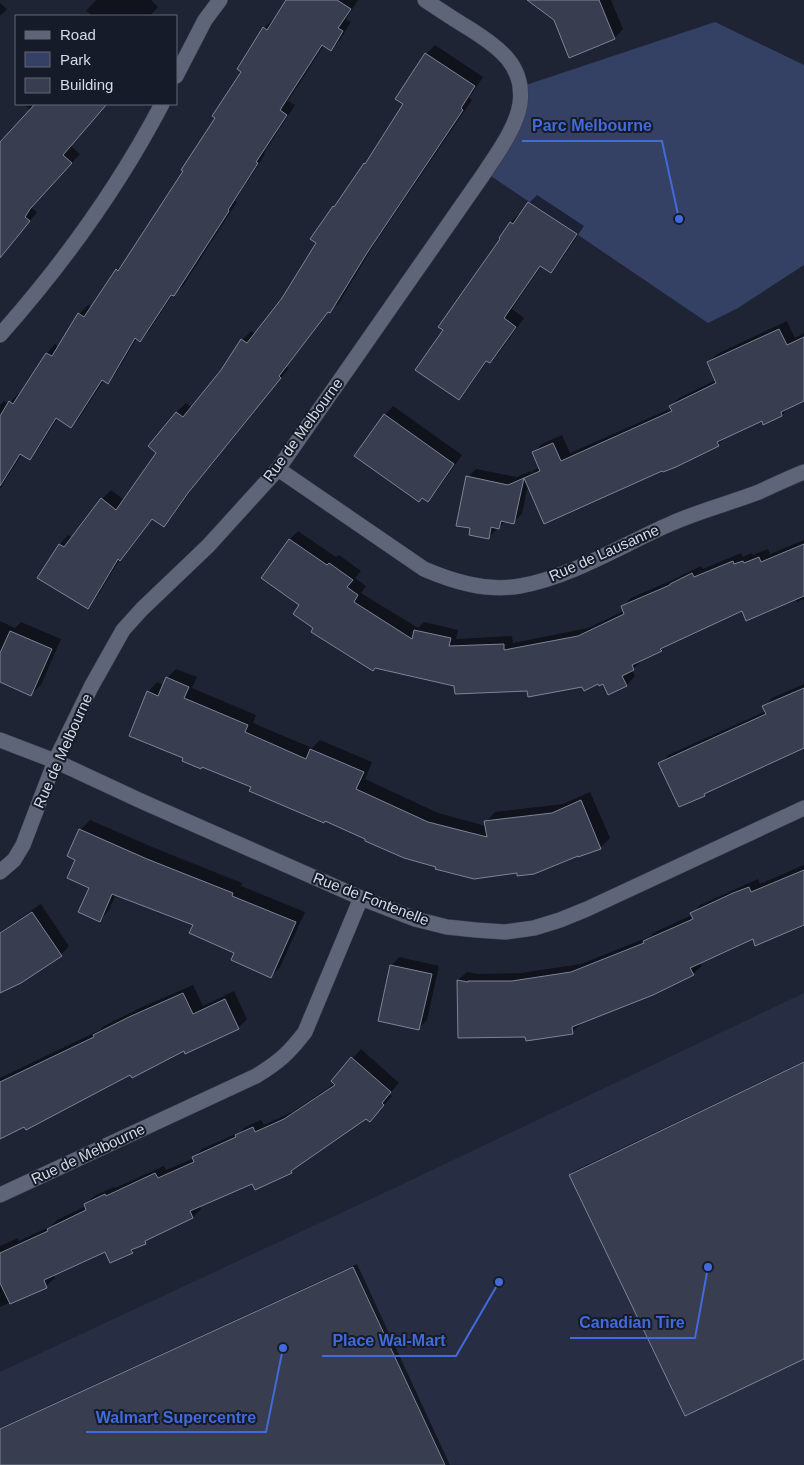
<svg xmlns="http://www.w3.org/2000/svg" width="804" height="1465" font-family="Arial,sans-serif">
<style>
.built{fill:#272e43}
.park{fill:#344064}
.shadow{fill:#0007}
.building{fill:#383e4f;stroke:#7d8498}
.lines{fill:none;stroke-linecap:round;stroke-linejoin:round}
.street-casing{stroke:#3a3e4c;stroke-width:16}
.street{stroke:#5e6578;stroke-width:15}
.labels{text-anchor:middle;stroke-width:4;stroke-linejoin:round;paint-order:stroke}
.street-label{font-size:15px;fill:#d6dae5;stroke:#161b2a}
.leader{fill:none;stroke:#426adb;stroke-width:2}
.callout-dot{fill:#426adb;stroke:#161b2a;stroke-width:2}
.callout-label{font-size:16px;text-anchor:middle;font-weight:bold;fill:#426adb;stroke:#161b2a;stroke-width:4;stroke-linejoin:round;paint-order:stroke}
</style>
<rect width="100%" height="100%" fill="#1f2435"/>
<!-- built -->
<path class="built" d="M804,993v472h-804v-93l386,-180z"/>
<!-- park -->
<path class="park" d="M715,22l89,43v200l-66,43 -30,15 -223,-151 28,-49 7,-36z"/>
<!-- shadow -->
<path class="shadow" d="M96,0h55l7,7 -8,9h-62l2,-2 -4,-3z
M287,0h71l-12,19 5,3 -11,18 -9,9 -7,-4 -36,56 7,4 -31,48 1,1 -30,47 2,1 -54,84 -10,8 -24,37 -9,9 -3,-2 -21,35 -8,9 -4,-2 -24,37 -9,9 -13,-8 -20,31 -8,9 -8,-4 -22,35v-84l4,-4 5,3 10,-11 2,2 26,-42 8,-9 4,3 20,-33 9,-9 4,2 25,-37 8,-9 60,-90 58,-100 21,-43 9,-9 1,1z
M580,0h31l12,29 -8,9z
M0,3l7,6 -7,7z
M435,45l48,32 -14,21 3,2 -97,143 -36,60 -10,8 -43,56 3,1 -92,114 -25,35 -8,8 -11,-7 -24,32 -9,9 -24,39 -9,9 -27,-63 8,-9 5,3 29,-39 9,-9 13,10 33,-48 -8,-6 28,-34 9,-9 6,5 30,-37 20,-31 9,-9 5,3 27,-35 34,-57 17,-35 6,-6 25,-37 5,-6 34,-54 22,-50z
M28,104h79l-37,41 10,9 -42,45 -6,9 5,4 -37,46v-114l31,-34 -5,-4z
M537,195l47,31 -25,37 -8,8 -9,-6 -30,44 12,9 -25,35 -9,9 -2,-2 -21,30 -8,9 -15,-70 58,-90 -1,-1 10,-16 8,-8 2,1 8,-12z
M787,321l8,17 9,-5v66l-14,7 -8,9 -20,5 -36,16 -8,9 -190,39 -6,30 -9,8 -7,-1 -7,6h-2v2l-9,9 -17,-11 -3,-50 8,-8 41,8 14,-6v2l3,-3 6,-3 -6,-15 8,-8 20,-9 8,18 102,-45 -1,-2 8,-8 37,-18 -8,-18 9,-8z
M393,406l69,49 -26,37 -9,8 -71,-44 29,-41z
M298,531l38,26 3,-2 22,16 -6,7 11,8 -5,7 57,35 6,-6 34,8 -2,9 56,-3 1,7 75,-15 36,-17 -2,-4 9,-9 46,-20 3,-2 21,-10 2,3 38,-16 2,4 8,-4 2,2 15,-6 2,5 34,-14v59l-7,3 -2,-4 -53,11 -75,35 -6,6 -20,11 -9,9 3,6 -8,9 -19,8 -5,-10 -4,-1 -16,3 -55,4 -72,-4 -141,-57 -14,-23 -38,-27 27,-39z
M0,621l15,7 6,-6 40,17 -20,46 -10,9 -31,-14z
M176,669l21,8 -5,11 64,27 -3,8 59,25 8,-8 52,22 -7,17 73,34 48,13v-4l9,-10 68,-8 27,-12 20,46 -9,9 -22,9 -61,15 -81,-5 -70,-28 -182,-81 -37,-65 9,-10 7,3 3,-7z
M804,684v63l-96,44 -4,4 -25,10 -19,-41 8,-9 98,-44 -2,-4 8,-9z
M90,820l67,29 85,34 -1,3 64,26 -25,55 -10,10 -76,-53 -78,-30 -7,16 -9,10 -10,-33 -13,-28 -8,-4 11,-25z
M804,865v58l-51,15 -53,24 2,4 -9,8 -112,48v2l-9,8 -46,3 -67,2 -1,-57 9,-8 10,2 44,-1 60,-9 70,-28 2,-3 39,-18v-1l8,-9 58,-26 2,5z
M41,904l28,42 -8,9 -61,37v-60z
M399,957l40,9 -12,54 -8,8 -28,-62z
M193,985l10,21 31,-15 13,28 -9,9 -54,21 -53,25 -131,63v-59l100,-48 4,-4 36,-18z
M361,1049l38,34 -10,11 3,2 -14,16 -12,6 -66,45 -9,9 -38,10 -53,24 1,3 -8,8 -41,19 -7,6 -6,3 -7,7 -27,-2 -52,24 2,4 -9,8 -46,21v-61l18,-8 1,3 32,-15 6,-6 29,-14 -1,-2 9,-8 20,-9 1,1 49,-22 2,4 28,-12 8,-9 38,-17 5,-5 16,-7 3,5 30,-14 41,-28 -3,-2z
M804,1061v296l-234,-182 4,-4z
M357,1264l93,201h-450v-37z"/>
<!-- building -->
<path class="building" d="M286,0h51l14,9 -13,19 5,3 -12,20 -9,-6 -42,65 7,5 -31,47 2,1 -30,47 1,1 -55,85 -3,-1 -31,47 -5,-4 -27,46 -6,-4 -31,48 -15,-10 -26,42 -10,-6 -20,32v-70l9,-15 4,3 33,-51 6,3 26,-43 6,4 32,-48 2,2 65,-100 -2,-1 34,-52 -3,-2 29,-44 -4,-3 26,-42 4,3z
M527,0h72l16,39 -46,19 -15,-38z
M425,53l50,33 -14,22 2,2 -96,143 -37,60 -2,-1 -49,64 2,2 -93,115 -24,34 -12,-8 -32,42 -2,-2 -30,50 -51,-31 22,-34 5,3 37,-49 15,12 40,-57 -8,-7 28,-34 7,5 38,-47 20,-31 6,4 35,-45 34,-55 -6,-4 23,-33 1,1 30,-44 1,1 38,-60 -8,-5z
M35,104h72l-44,51 9,8 -42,46 -5,8 5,4 -30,37v-116z
M528,202l49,32 -26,39 -11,-7 -36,52 12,9 -26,36 -4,-2 -27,39 -44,-30 28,-40 -5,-3 62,-88 -1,-1 11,-16 3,2z
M779,329l8,16 17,-8v64l-23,11 1,4 -19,9 -1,-4 -45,21 2,4 -43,21 -13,5 -1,-1 -118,53 -20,-46 16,-7 -8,-19 21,-9 8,18 111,-50 -3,-5 47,-23 -9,-21z
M384,414l70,50 -26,38 -6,-4 -3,4 -65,-46z
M466,476l42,9 16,-7 -10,46 -13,-3 -2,8 -8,-2 -2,12 -20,-4 1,-7 -14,-2z
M289,539l38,26 2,-2 24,17 -6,7 11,8 -4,7 58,37 2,-9 37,8 -2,8 55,-2v6l74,-14 46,-22 -3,-8 49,-21v-1l22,-11 2,4 39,-16 1,3 9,-3 1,2 15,-6 2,5 43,-18v52l-58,25 -4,-10 -82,38 2,2 -30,14 2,5 -12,6 5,10 -19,9 -5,-11 -4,2 -1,-2 -14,7 -2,-4 -54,10 -1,-6 -72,3 -1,-8 -79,-18 -2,3 -62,-39 2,-4 -20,-14 6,-9 -38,-27z
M10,631l42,18 -21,47 -31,-14v-29z
M166,677l23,10 -5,11 64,27 -3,7 61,27 4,-10 54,23 -8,17 72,33 59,15 -3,-16 68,-8 29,-13 20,49 -23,8v-1l-44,18 -17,2v-3l-43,6 -39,-10 1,-2 -32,-9 -39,-17v-2l-40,-18 -1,2 -75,-32 2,-4 -49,-20 -1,2 -19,-8 1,-3 -54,-22 18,-45 11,5z
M804,688v60l-100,46 1,2 -26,11 -21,-44 108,-49 -4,-8z
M79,829l68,30 86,34 -1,3 64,26 -25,56 -40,-18 3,-7 -45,-20 4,-8 -81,-31 -12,28 -22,-10 11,-24 -22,-10 8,-18 -8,-4z
M804,870v55l-49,21 -2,-7 -63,29 4,7 -41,20 -81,32 1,7 -47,7 -1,-4 -67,1 -1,-58 11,2v-1h44l59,-9 73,-29 -1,-2 50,-22 -3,-6 43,-20 16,-6 2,5z
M32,912l30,44 -41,27 -21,10v-60z
M390,965l42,9 -13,56 -41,-9z
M183,993l10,21 32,-15 14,30 -54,25 -1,-3 -52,27 -2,-3 -104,55 -2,-3 -24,12v-57l94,-45 -1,-2 36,-18z
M351,1057l40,35 -9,11 2,2 -14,17 -4,-3 -75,52 1,2 -37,17 -3,-6 -62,27 3,7 -48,23 1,3 -15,6 2,3 -23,10 -5,-11 -61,28 3,8 -37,16 -10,-21v-30l48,-22 -1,-2 39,-19 -2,-6 21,-10 1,2 49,-23 3,5 36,-16 -2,-5 44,-20 -1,-2 18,-8 2,5 29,-13 51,-34 -4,-4z
M804,1062v297l-119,57 -116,-241z
M353,1267l92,198h-445v-36z"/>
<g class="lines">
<defs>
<path id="street" d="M176,76l29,-56 15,-20
M0,335c63,-71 118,-147 162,-231
M278,469l146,100c30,13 63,23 96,17 51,-9 102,-41 150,-62 29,-13 60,-21 89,-32 15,-7 30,-14 45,-20
M0,740l55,21 86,40 220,97 54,21 32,8 29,3 29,2 29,-4 26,-8 27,-11 217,-101
M0,872l14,-12 9,-15 32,-84 36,-74 32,-57 19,-21 66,-63 70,-77 207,-297c13,-20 31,-44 35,-68 5,-39 -21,-56 -50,-75 -15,-9 -30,-19 -45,-29
M0,1195l256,-119c23,-14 33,-23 49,-44l56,-134"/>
</defs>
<!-- street casing -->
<use href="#street" class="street-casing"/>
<!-- street -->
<use href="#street" class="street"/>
</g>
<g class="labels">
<!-- street labels -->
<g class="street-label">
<text transform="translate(303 430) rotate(-54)" y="5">Rue de Melbourne</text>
<text transform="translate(604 553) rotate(-24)" y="5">Rue de Lausanne</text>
<text transform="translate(63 751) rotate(-66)" y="5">Rue de Melbourne</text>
<text transform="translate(371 899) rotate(21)" y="5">Rue de Fontenelle</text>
<text transform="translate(88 1154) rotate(-25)" y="5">Rue de Melbourne</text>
</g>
</g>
<!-- callouts -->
<path class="leader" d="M679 219L662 141H522M708 1267L695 1338H570M499 1282L456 1356H322M283 1348L266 1432H86"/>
<g class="callout-dot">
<circle cx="679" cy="219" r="5"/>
<circle cx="708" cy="1267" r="5"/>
<circle cx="499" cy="1282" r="5"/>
<circle cx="283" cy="1348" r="5"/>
</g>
<g class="callout-label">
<text x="592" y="131">Parc Melbourne</text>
<text x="632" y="1328">Canadian Tire</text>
<text x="389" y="1346">Place Wal-Mart</text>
<text x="176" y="1423">Walmart Supercentre</text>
</g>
<!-- legend -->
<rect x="15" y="15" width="162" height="90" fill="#161b2a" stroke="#636775"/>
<rect x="25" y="31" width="25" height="8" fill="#5e6578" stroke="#636775"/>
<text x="60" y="40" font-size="15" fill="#d6dae5">Road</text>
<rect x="25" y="52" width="25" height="15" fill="#344064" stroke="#636775"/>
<text x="60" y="65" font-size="15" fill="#d6dae5">Park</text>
<rect x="25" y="78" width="25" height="15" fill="#383e4f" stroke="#636775"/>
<text x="60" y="90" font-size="15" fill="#d6dae5">Building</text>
</svg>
